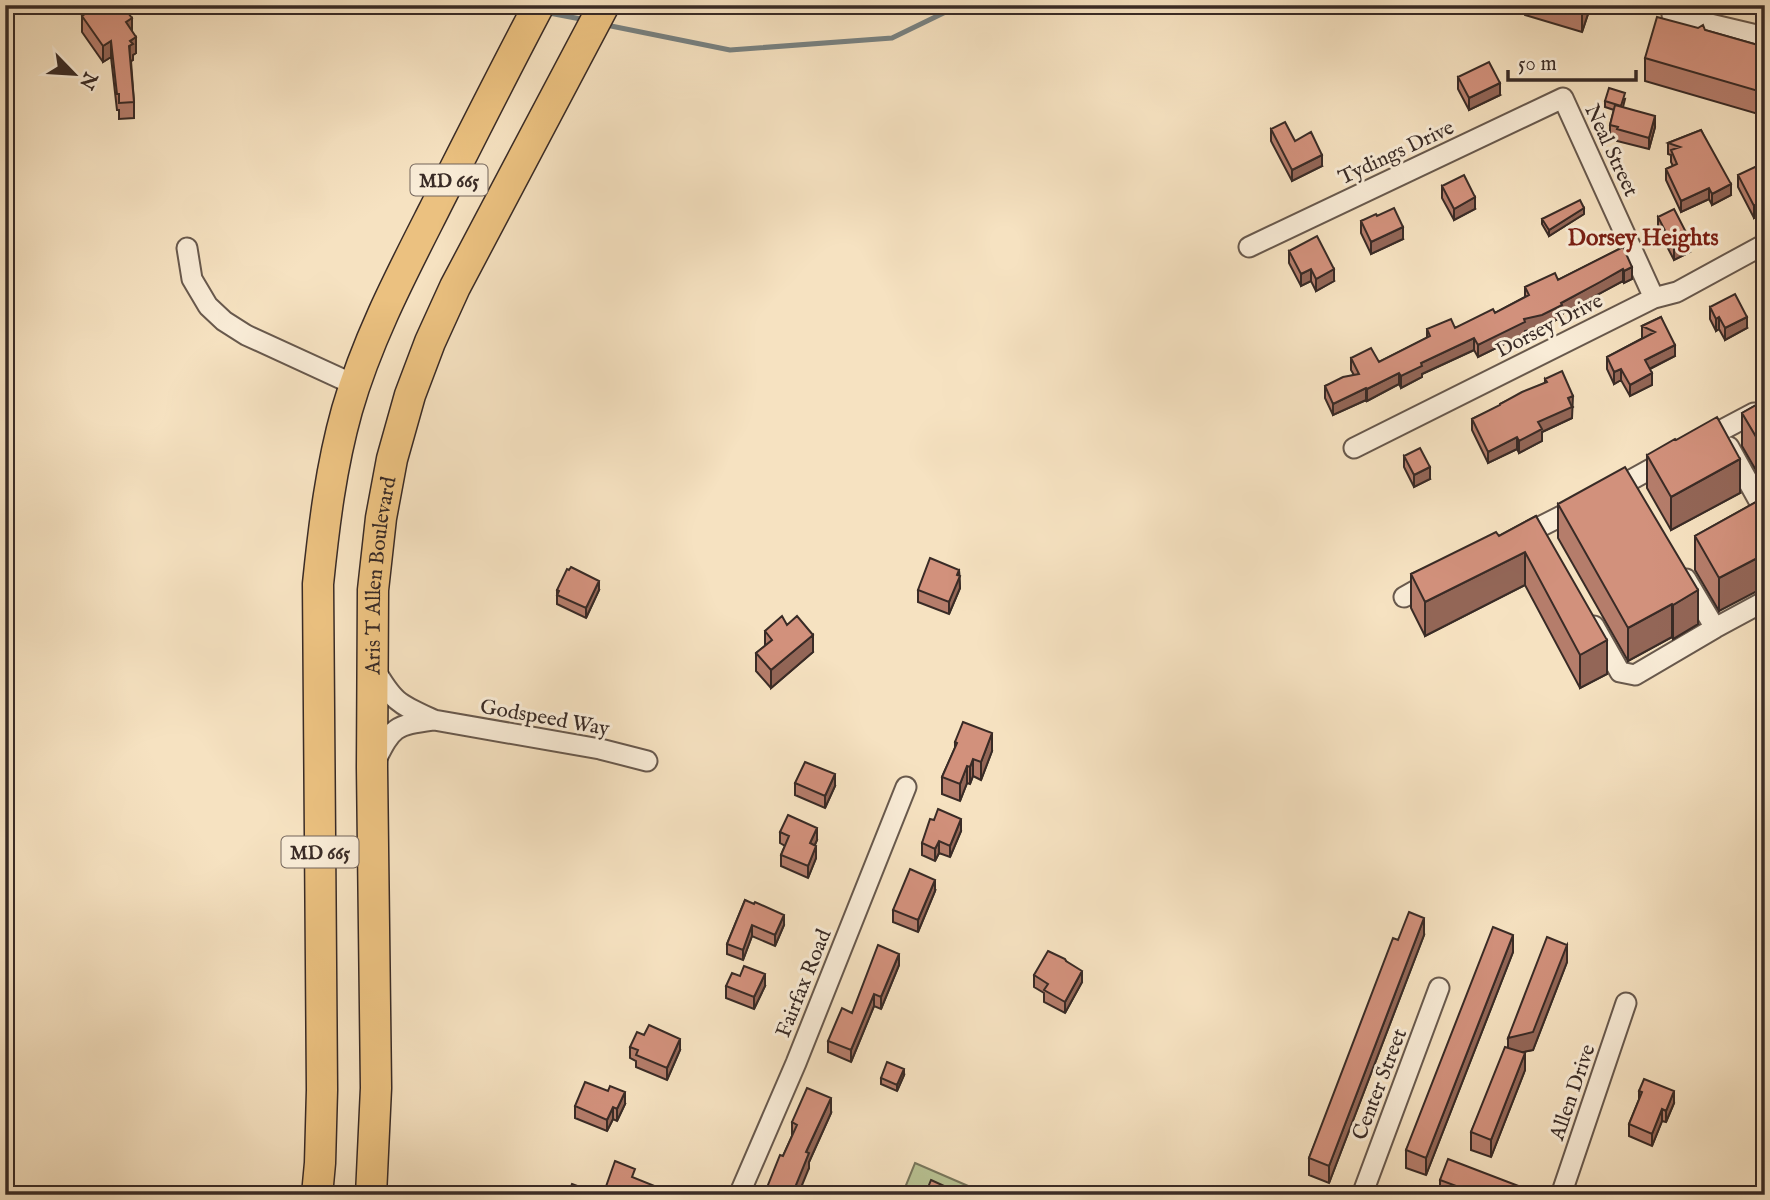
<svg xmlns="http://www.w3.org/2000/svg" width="1770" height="1200" font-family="'IM FELL English',serif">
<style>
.green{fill:#b9c495;stroke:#79785e;stroke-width:2}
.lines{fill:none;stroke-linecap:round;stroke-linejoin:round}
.stream{stroke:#778181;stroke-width:5}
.minor-casing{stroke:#68594d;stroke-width:23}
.primary-casing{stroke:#392b26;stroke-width:33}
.minor{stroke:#f9ecd7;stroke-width:19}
.primary{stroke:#ebc180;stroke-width:30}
.wall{fill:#b57d6b;stroke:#392b26;stroke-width:2}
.shaded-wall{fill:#936657;stroke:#392b26;stroke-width:2}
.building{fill:#d2917c;stroke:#392b26;stroke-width:2}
.labels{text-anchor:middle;stroke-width:6;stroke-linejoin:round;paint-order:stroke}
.shield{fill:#f9ecd7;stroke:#73655b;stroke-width:2}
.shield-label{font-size:19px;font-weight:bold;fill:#392b26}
.street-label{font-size:21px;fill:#392b26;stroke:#f9ecd7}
.neighbourhood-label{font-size:23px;font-weight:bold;fill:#7a1f14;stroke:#f9ecd7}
</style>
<rect width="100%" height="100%" fill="#f6e2c1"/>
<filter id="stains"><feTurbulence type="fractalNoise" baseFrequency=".00286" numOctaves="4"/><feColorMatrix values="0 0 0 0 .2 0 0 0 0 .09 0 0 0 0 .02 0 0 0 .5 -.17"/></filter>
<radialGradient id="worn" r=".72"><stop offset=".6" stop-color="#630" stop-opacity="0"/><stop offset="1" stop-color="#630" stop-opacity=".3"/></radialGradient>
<!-- green -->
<path class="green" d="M915,1163l74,32h-87z"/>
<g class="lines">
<!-- stream -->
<path class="stream" d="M514,5l14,3
M544,12l42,8
M606,25l124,25 162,-12 68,-33"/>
<defs>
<path id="minor" d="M1672,15l93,22
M1249,247l314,-149 91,200
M187,248l5,31 16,27 16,15 22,14 109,50
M1703,440l51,-27 11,1
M1729,447l36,65
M1354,448l300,-150 23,-6 88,-48
M1611,491l56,-31
M1520,537l61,-31
M1686,579l29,49
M1404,597l30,-17
M1594,626l26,46 15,3 80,-47 50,-27
M374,668c20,35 25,36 60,52l166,29 47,12
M375,762c17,-35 20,-37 58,-42
M739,1195l57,-132 110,-276
M1362,1195l77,-207
M1561,1195l65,-192"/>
<g id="primary">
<path d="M317,1195l3,-32 2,-73 -4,-506c6,-59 13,-117 29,-174 20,-70 54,-135 87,-200 35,-69 69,-137 105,-205"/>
<path id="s1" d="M371,1195l5,-107 -4,-321 1,-177 8,-72 11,-59 18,-64 20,-53 25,-55 149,-282"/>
</g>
</defs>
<!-- minor casing -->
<use href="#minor" class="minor-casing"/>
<!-- primary casing -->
<use href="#primary" class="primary-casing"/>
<!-- minor -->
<use href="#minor" class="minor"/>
<!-- primary -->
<use href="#primary" class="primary"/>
</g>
<!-- wall -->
<path class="wall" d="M86,5h40l10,48 -3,2v5l-2,1 3,41v16l-15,1v-9h-2l-6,-53 -8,5 -21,-30v-16l4,-3z
M1525,5h66l-9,27 -57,-17z
M1705,30l60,17v69l-120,-35v-23z
M1458,77l42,18 -31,15 -11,-21z
M1625,99l-2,8 32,20 -6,22 -32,-8v-3l-7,-2v-11l4,-15 -9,-3v-6z
M1271,129l51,37 -30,15 -21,-40z
M1701,130l30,65 -19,10 -3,-6 -28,13 -15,-32v-11l7,-3 -2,-4v-7l-3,-1v-11z
M1765,169v43l-11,6 -16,-31v-12l22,-4z
M1442,186l33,23 -21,11 -12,-22z
M1584,214l-35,22 -7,-12v-5z
M1377,216l26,23 -32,15 -10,-21v-12z
M1658,217l32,35 -16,8 -16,-31z
M1623,247l9,32 -8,4 -1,-2 -23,12 -38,21v3l-20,10 -17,4v3l-47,23 -4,-7 -52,24v3l-21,11 -2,-4 -32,17 -1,-1 -33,15 -8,-17v-12l29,-11 -3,-5v-12l28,4 48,-24v-9l28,-1 40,-15 30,-16v-10l33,-7z
M1289,251l45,30 -18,10 -5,-10 -10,5 -12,-23z
M1710,307l37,21 -22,12 -6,-11 -3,2 -6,-12z
M1661,317l14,39 -25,13 2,16 -22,11 -9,-16 -7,4 -7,-15v-12l36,-19h-1v-12z
M1545,379l28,28 -1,1v10l-30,14v9l-23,12 -2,-4 -29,14 -16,-33v-11l28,-13v-2l45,-21z
M1765,400v86l-23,-40v-33z
M1647,455l93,38 -69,37 -24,-42z
M1404,456l26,23 -16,8 -10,-20z
M1765,497l-46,114 -24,-41v-34z
M1558,504l140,120 -25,15 -1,-2 -44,24 -70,-123z
M1536,516l71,158 -27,14 -55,-103 -100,51 -14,-28v-34l88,-38z
M959,570l1,18 -11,26 -31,-12v-12z
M557,590h42l-13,28 -29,-14z
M787,625l26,27 -42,36 -15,-17v-18l9,-7v-15z
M955,742l37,9 -11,29 -8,-4 -3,8 -3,-1 -7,18 -18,-7v-17l13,-29z
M795,783l40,3 -10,22 -30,-13z
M934,820l27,11 -11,26 -11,-4 -4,8 -13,-6v-12z
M780,832l37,8 -2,5 1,13 -8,20 -27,-12v-11l4,-9 -5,-3z
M935,891l-17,41 -25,-10v-12z
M745,900l39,25 -9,21 -23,-10 -9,24 -16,-6v-10z
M1424,935l-95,248 -20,-8v-17l89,-218z
M1513,952l-87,223 -20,-7v-18z
M1066,961l16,21 -17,31 -21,-11v-9l-10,-6v-12z
M1567,962l-34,88 -11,2 3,18 -34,87 -20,-7v-18l37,-84z
M899,965l-18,44 -7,-3 -23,56 -23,-10v-11l24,-28z
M726,986h39l-11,23 -28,-11z
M630,1047l50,3 -13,30 -31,-13v-6l-6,-3z
M1765,1049v28l-6,-3v-12z
M904,1075l-7,16 -16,-7v-6z
M1639,1091l35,12 -8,19 -4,-1 -10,25 -23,-10v-12l10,-24z
M625,1104l-8,17 -4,-2 -6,12 -32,-13v-12z
M1765,1105v23l-2,-1v-17z
M831,1113l-22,49v6l-26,-12 9,-20v-14z
M1440,1180l94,15h-94z"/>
<!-- shaded-wall -->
<path class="shaded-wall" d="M1584,5h7l-9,27v-23z
M127,7v14l5,-3v16l-6,4 -1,-29z
M136,37v16l-3,2v5l-4,2 1,-21z
M111,41v16l-8,5v-16z
M1500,83v12l-31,15v-12z
M1655,116v11l-6,22v-11z
M1322,155v11l-30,15v-11z
M1731,184v11l-19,10v-11z
M1709,188v11l-28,13v-11z
M1475,197v12l-21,11v-11z
M1765,200v12l-11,6v-12z
M1584,208v6l-35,22v-6z
M1403,227v12l-32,15v-12z
M1690,240v12l-16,8v-12z
M1632,267v12l-8,4v-12z
M1311,269v12l-10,5v-12z
M1334,269v12l-18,10v-12z
M1623,269v12l-61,33v3l-20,10 -17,4v3l-47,23v-12l46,-26 37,-16z
M1719,317v12l-3,2v-12z
M1747,317v11l-22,12v-12z
M1474,338v12l-52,24v3l-21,11v-12l20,-13z
M1675,345v11l-30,15v-11z
M1621,369v11l-7,4v-12z
M1399,373v11l-32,17v-12z
M1652,373v12l-22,11v-11z
M1366,388v12l-33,15v-11z
M1573,396l-1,22 -30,14v9l-23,12v-12l19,-19 30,-24z
M1517,437v12l-29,14v-11z
M1740,459v34l-69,37v-33z
M1430,467v12l-16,8v-12z
M1525,552v33l-100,51v-34z
M1765,554v33l-46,24v-33z
M959,570l1,18 -11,26v-12z
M599,581v9l-13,28v-10z
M1698,590v34l-25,15v-34z
M1672,604v33l-44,24v-33z
M813,635v17l-42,36v-18z
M1607,640v34l-27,14v-33z
M992,733v18l-11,29v-18z
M973,759v17l-3,8v-17z
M967,766v17l-7,18v-17z
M835,774v12l-10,22v-12z
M961,819v12l-11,26v-11z
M817,828v12l-7,15v-12z
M939,841v12l-4,8v-12z
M816,846v12l-8,20v-12z
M935,880v11l-17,41v-12z
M784,915v10l-9,21v-11z
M1424,918v17l-95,248v-17z
M752,925v11l-9,24v-10z
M1513,935v17l-87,223v-17z
M1567,945v17l-34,88 -25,5v-17z
M899,954v11l-18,44v-12z
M1082,971v11l-17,31v-11z
M765,974v12l-11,23v-12z
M874,994v12l-23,56v-12z
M680,1039v11l-13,30v-12z
M1525,1053v17l-34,87v-17z
M904,1069v6l-7,16v-6z
M1674,1091v12l-8,19v-11z
M625,1092v12l-8,17v-12z
M831,1098v15l-22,49v6l-11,27h-6l14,-43z
M613,1107v12l-6,12v-11z
M1662,1109v12l-10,25v-12z"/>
<!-- building -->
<path class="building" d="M92,5h34l1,2 -2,2 7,9 -6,4 10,15 -6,4 3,3 -4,2 5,56 -15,1v-9h-2l-6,-53 -8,5 -21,-30 12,-8z
M1568,5h16l-2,4z
M1657,17l41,11 5,-3 2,5 60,17v46l-120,-35z
M1489,62l11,21 -31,15 -11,-21z
M1609,88l16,5 -4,13 -16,-5z
M1615,105l40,11 -6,22 -32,-9 1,-2 -8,-2z
M1285,122l10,19 16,-9 11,23 -30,15 -21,-41z
M1701,130l30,54 -19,10 -3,-6 -28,13 -15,-32 11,-5 -6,-14 9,-3 -12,-4z
M1757,166l3,5 5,-2v31l-11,6 -16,-31z
M1464,175l11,22 -21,12 -12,-23z
M1580,200l4,8 -35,22 -7,-11z
M1394,208l9,19 -32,15 -10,-21 15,-7 1,2z
M1674,209l16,31 -16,8 -16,-31z
M1317,236l17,33 -18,10 -5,-10 -10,5 -12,-23z
M1623,247l9,20 -8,4 -1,-2 -23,13 -39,21 1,2 -20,10 -18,4 1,3 -47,23 -4,-7 -53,25 1,3 -21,10 -2,-3 -32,16 -1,-1 -33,16 -8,-18 18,-9 16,-3 -8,-16 20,-10 8,14 51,-26 -3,-7 24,-10 4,9 38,-19 2,4 34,-18 -4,-8 30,-14 3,7z
M1735,294l12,23 -22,11 -6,-11 -3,2 -6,-12z
M1661,317l14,28 -30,15 7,13 -22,12 -9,-16 -7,3 -7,-15 48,-25 -13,-6z
M1562,371l11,25 -5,2 4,9 -34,15 4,7 -23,12 -2,-4 -29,15 -16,-33 28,-14v-1l22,-12 25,-10 -2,-3z
M1765,400v52l-23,-39z
M1717,417l23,42 -69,38 -24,-42 28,-16 1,1z
M1420,448l10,19 -16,8 -10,-19z
M1625,467l73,123 -25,15 -1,-1 -44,24 -70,-124z
M1765,497v57l-46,24 -24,-42z
M1536,516l71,124 -27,15 -55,-103 -100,50 -14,-28 85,-42 3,4z
M930,558l29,12 -2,5 3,1 -11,26 -31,-12z
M571,567l28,14 -13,27 -29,-13 2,-4 -2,-1 10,-21 2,1z
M782,616l5,9 10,-9 16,19 -42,35 -15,-17 16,-13 -7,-9z
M963,722l29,11 -11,29 -8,-3 -3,8 -3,-1 -7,18 -18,-7 15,-34 -2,-1z
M805,762l30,12 -10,22 -30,-13z
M938,809l23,10 -11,27 -11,-5 -4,8 -13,-6 8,-24 4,1z
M788,815l29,13 -7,15 6,3 -8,20 -27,-11 8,-19 -9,-4z
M910,869l25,11 -17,40 -25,-10z
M745,900l9,4 1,-2 29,13 -9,20 -23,-10 -9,25 -16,-6z
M1409,912l15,6 -95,248 -20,-8 84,-220 5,2z
M1493,927l20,8 -87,223 -20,-8z
M1547,937l20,8 -34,87 -25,6z
M878,945l21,9 -18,43 -7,-3 -23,56 -23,-9 14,-33 10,5z
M1048,951l17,8 1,2 16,10 -17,31 -21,-12 4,-6 -14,-9z
M744,966l21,8 -11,23 -28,-11 6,-13 8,3z
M649,1025l31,14 -13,29 -31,-13 2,-5 -8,-3 7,-15 7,3z
M1505,1047l20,6 -34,87 -20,-8z
M1765,1049v16l-6,-3z
M887,1062l17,7 -7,16 -16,-7z
M1644,1079l30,12 -8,20 -4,-2 -10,25 -23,-10 13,-32 -3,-1z
M585,1082l23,9 2,-5 15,6 -8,17 -4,-2 -6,13 -32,-14z
M807,1088l24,10 -25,54 3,1 -17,42h-28l16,-40 3,1 14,-31 -5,-3z
M1448,1159l86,33 -1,3h-53l-40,-15z
M615,1161l20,8 -3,8 30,12 -3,6h-56z
M931,1180l22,10 -2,5h-26z
M572,1184l29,11h-33z"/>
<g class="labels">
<!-- shield labels -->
<g class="shield">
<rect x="410.5" y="164.5" width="77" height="31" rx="5"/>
<rect x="281.5" y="836.5" width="77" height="31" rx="5"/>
</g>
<g class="shield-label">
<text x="449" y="187">MD 665</text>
<text x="320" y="859">MD 665</text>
</g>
<!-- street labels -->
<g class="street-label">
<text transform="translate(1612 150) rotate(65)" y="7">Neal Street</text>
<text transform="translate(1396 152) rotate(-25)" y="7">Tydings Drive</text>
<text transform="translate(1549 325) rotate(-27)" y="7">Dorsey Drive</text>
<text dy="7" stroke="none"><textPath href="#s1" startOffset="620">Aris T Allen Boulevard</textPath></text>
<text transform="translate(545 717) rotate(10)" y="7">Godspeed Way</text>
<text transform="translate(803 983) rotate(-68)" y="7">Fairfax Road</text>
<text transform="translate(1379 1084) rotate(-69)" y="7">Center Street</text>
<text transform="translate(1572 1092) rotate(-71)" y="7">Allen Drive</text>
</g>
<!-- neighbourhood labels -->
<g class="neighbourhood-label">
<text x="1643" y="245">Dorsey Heights</text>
</g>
</g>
<!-- margin -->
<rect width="1770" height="1200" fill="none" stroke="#f6e2c1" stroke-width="28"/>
<rect x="7" y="7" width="1756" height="1186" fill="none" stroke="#392b26" stroke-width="3.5"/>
<rect x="14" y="14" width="1742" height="1172" fill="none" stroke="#392b26" stroke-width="2"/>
<!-- north arrow -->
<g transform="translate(74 74) rotate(115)" stroke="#f9ecd7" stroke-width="5" paint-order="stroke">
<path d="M0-5L12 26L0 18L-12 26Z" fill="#392b26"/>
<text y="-10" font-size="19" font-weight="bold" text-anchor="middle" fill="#392b26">N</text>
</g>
<!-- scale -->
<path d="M1508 70v10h128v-10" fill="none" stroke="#392b26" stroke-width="3.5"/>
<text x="1518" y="70" font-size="21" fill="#392b26" stroke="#f9ecd7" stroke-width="5" paint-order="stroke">50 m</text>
<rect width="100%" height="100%" filter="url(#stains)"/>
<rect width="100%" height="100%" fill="url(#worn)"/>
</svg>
